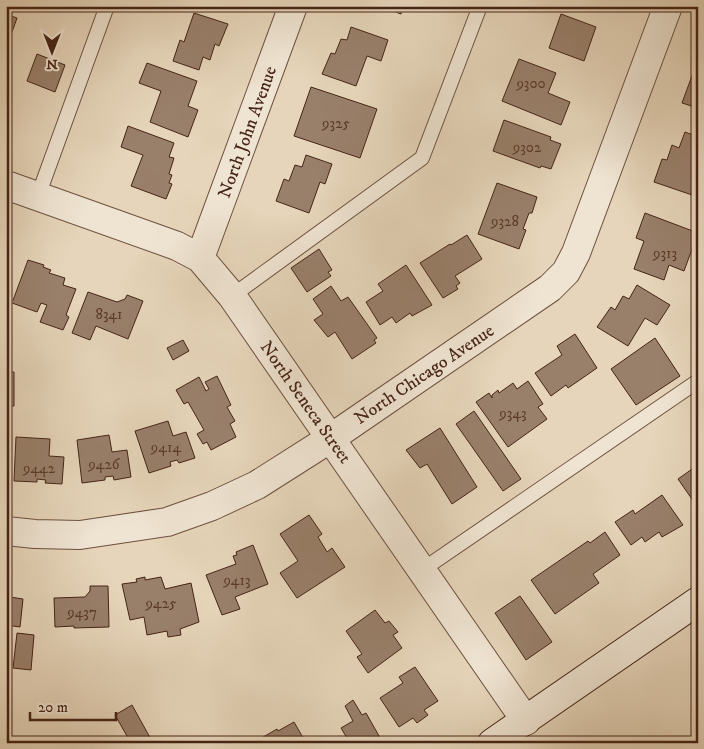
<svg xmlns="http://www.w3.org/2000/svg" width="704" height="749" viewBox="0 0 704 749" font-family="'IM FELL DW Pica',serif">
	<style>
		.building { fill: #99806b; stroke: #462416 }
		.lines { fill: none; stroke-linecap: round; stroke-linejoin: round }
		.lane-casing { stroke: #6e503f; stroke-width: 16 }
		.street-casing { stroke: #6e503f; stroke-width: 30 }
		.secondary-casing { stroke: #462416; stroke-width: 30 }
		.lane { stroke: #efe4d2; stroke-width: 14 }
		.street { stroke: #efe4d2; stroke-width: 28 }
		.secondary { stroke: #efe4d2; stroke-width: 28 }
		.labels { text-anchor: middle; stroke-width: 4; stroke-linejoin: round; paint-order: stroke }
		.number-label { font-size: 15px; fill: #5b3b2b }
		.street-label { font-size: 18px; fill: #462416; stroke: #efe4d2 }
	</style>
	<rect width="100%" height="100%" fill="#e6d5ba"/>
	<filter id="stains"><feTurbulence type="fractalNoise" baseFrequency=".004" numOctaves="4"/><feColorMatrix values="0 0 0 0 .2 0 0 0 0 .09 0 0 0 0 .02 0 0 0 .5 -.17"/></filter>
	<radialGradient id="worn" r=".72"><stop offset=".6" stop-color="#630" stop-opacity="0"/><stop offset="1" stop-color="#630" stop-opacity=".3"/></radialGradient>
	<g class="building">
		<path d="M 380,6 L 404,6 L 401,14 Z"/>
		<path d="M 194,13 L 228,24 L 219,46 L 215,44 L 210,60 L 203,57 L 199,70 L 173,61 L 180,40 L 184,42 Z"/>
		<path d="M 6,14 L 17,18 L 6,49 Z"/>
		<path d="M 561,14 L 596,27 L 584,61 L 549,48 Z"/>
		<path d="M 351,27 L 388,40 L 381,61 L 367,56 L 356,86 L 322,74 L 331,53 L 335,54 L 341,39 L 347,40 Z"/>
		<path d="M 37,54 L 65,65 L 55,92 L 27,81 Z"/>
		<path d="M 519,59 L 556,73 L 548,93 L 570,102 L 561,125 L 502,101 Z"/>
		<path d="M 697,62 L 698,62 L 698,108 L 682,103 Z"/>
		<path d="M 147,63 L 197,81 L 188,106 L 198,110 L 188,137 L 150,122 L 161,91 L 139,83 Z"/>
		<path d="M 311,87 L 377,109 L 360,158 L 294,136 Z"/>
		<path d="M 504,120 L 551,137 L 550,140 L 561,144 L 551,169 L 541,166 L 540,168 L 493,151 Z"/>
		<path d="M 128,126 L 174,143 L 169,157 L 174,158 L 169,174 L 172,175 L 169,183 L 172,184 L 166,199 L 131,186 L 143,155 L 121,147 Z"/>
		<path d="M 685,132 L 698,137 L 698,197 L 654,182 L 662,159 L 667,160 L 672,145 L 679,148 Z"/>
		<path d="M 306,155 L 332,164 L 325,184 L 320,182 L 309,213 L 276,201 L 284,179 L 289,181 L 295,165 L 302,167 Z"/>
		<path d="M 497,183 L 537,197 L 532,213 L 529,213 L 523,229 L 526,230 L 519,249 L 478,234 Z"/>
		<path d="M 645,213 L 698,233 L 684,271 L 669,265 L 664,280 L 634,269 L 644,241 L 636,238 Z"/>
		<path d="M 467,235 L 482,259 L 455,276 L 460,283 L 456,286 L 458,289 L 443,298 L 420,263 L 450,244 L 451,245 Z"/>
		<path d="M 319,249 L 332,270 L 328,272 L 331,276 L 307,292 L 291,268 Z"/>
		<path d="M 28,260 L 44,265 L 43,267 L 51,270 L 49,273 L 65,278 L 63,285 L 76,289 L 66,315 L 69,317 L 63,330 L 40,322 L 47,305 L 41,303 L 37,312 L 12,303 Z"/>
		<path d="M 406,265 L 432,305 L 412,316 L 410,313 L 396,323 L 392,317 L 380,325 L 366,302 L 383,291 L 378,284 Z"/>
		<path d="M 637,285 L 670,305 L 657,325 L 645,318 L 628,346 L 597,327 L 611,307 L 615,310 L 623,296 L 629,299 Z"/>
		<path d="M 331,286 L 341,301 L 348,297 L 377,338 L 374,340 L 376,343 L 352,359 L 335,332 L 328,337 L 314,320 L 323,314 L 313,299 Z"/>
		<path d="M 88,292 L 117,302 L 125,299 L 127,295 L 143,301 L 128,339 L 96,326 L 90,340 L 72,333 Z"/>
		<path d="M 575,334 L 597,368 L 568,388 L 566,385 L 551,396 L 535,373 L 562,355 L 557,346 Z"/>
		<path d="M 655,338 L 680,376 L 636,405 L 611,369 Z"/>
		<path d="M 183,340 L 189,351 L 173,360 L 167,348 Z"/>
		<path d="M 6,372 L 14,372 L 14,406 L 6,407 Z"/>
		<path d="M 217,376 L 231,405 L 227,407 L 235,421 L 230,424 L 236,437 L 211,450 L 207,442 L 203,444 L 197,434 L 204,430 L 188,402 L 184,404 L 176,390 L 199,377 L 206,391 L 209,389 L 205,382 Z"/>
		<path d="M 528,381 L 543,404 L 538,407 L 547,419 L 508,447 L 476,402 L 489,393 L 492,398 L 492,395 L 498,390 L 499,393 L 513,383 L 517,389 Z"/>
		<path d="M 474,411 L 521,479 L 503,491 L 456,424 Z"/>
		<path d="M 168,421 L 173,436 L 186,432 L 195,458 L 179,463 L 177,460 L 170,462 L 171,466 L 149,473 L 135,431 Z"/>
		<path d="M 440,428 L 477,487 L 452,504 L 427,464 L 420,468 L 406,450 Z"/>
		<path d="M 109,435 L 112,452 L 127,450 L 131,477 L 114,480 L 113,476 L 105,477 L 105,480 L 82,483 L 77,440 Z"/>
		<path d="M 16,437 L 50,439 L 49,456 L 64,457 L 62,484 L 45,483 L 46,480 L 37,479 L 37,482 L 14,481 Z"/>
		<path d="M 695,467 L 698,469 L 698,499 L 694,502 L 678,479 Z"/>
		<path d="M 662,495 L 683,525 L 662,537 L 659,532 L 645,542 L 642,537 L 631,545 L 615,522 L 633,510 L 635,514 Z"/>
		<path d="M 309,515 L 322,534 L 318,537 L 327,552 L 332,548 L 345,567 L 297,598 L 280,573 L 298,561 L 280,534 Z"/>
		<path d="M 605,532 L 620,555 L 593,574 L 599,583 L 555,614 L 531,580 L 588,541 L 590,543 Z"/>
		<path d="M 253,545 L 268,584 L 235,597 L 240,609 L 222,615 L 206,575 L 236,564 L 233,556 L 237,555 L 236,552 Z"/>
		<path d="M 145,577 L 145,580 L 161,577 L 165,589 L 191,583 L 199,622 L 180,629 L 181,635 L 168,637 L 167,631 L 147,635 L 144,617 L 130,620 L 122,584 L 137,582 L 136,579 Z"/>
		<path d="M 90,586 L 108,586 L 109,627 L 74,628 L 74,626 L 55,627 L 54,598 L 85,597 L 90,591 Z"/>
		<path d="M 6,590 L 11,591 L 10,597 L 23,599 L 20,627 L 6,625 Z"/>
		<path d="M 520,596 L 552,642 L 526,660 L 495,613 Z"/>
		<path d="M 375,610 L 385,623 L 389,621 L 398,632 L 393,635 L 402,648 L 368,673 L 357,657 L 362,654 L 346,631 Z"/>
		<path d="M 17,633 L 34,635 L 31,670 L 13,668 Z"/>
		<path d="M 415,667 L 438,701 L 424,710 L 428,715 L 417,723 L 413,718 L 399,727 L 380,698 L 403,683 L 399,677 Z"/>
		<path d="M 353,700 L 362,715 L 366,713 L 383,743 L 350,743 L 341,728 L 353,721 L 345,706 Z"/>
		<path d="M 132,705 L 153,743 L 131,743 L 115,715 Z"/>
		<path d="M 294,722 L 306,743 L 253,743 L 277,729 L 278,731 Z"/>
	</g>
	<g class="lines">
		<defs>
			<g id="lane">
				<path d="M 38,196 L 107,6"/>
				<path d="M 232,296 L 422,158 L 480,6"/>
				<path d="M 422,570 L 698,381"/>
			</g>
			<g id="street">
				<path d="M 6,185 L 177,246 L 200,258 L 232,296 L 526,721"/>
				<path d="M 200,258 L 293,6"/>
				<path d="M 6,531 L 35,534 L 80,535 L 167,522 L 212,506 L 257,485 L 331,438 L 550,288 L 566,272 L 576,253 L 668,6"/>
			</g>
			<path id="secondary" d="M 492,743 L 698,601"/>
		</defs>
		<use href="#lane" class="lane-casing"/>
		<use href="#street" class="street-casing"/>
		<use href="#secondary" class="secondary-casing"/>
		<use href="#lane" class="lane"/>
		<use href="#street" class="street"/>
		<use href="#secondary" class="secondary"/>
	</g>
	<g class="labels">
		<g class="number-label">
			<text x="531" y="88">9300</text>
			<text x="336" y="128">9325</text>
			<text x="527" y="152">9302</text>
			<text x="505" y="226">9328</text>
			<text x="665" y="258">9313</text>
			<text x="109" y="319">8341</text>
			<text x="513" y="418">9343</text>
			<text x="166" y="452">9414</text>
			<text x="104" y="469">9426</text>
			<text x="39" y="473">9442</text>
			<text x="237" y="585">9413</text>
			<text x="161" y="608">9425</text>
			<text x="82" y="617">9437</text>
		</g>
		<g class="street-label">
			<text transform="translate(247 132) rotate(-70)" y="6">North John Avenue</text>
			<text transform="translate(424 374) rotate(-34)" y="6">North Chicago Avenue</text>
			<text transform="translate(306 402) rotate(55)" y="6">North Seneca Street</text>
		</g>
	</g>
	<rect width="704" height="749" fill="none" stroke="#e6d5ba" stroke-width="25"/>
	<rect x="8" y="8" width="689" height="734" fill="none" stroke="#462416" stroke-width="2.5"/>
	<rect x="12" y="12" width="679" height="724" fill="none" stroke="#462416"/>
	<g transform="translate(52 52) rotate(180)" stroke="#efe4d2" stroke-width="4" paint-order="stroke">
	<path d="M0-4L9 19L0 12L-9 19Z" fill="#462416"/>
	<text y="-8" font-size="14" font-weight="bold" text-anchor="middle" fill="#462416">N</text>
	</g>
	<path d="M30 712v8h86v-8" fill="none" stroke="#462416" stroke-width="2.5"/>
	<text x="38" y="712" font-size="15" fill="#462416" stroke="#efe4d2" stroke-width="4" paint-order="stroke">20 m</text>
	<rect width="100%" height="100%" filter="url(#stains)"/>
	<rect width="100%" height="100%" fill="url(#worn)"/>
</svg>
